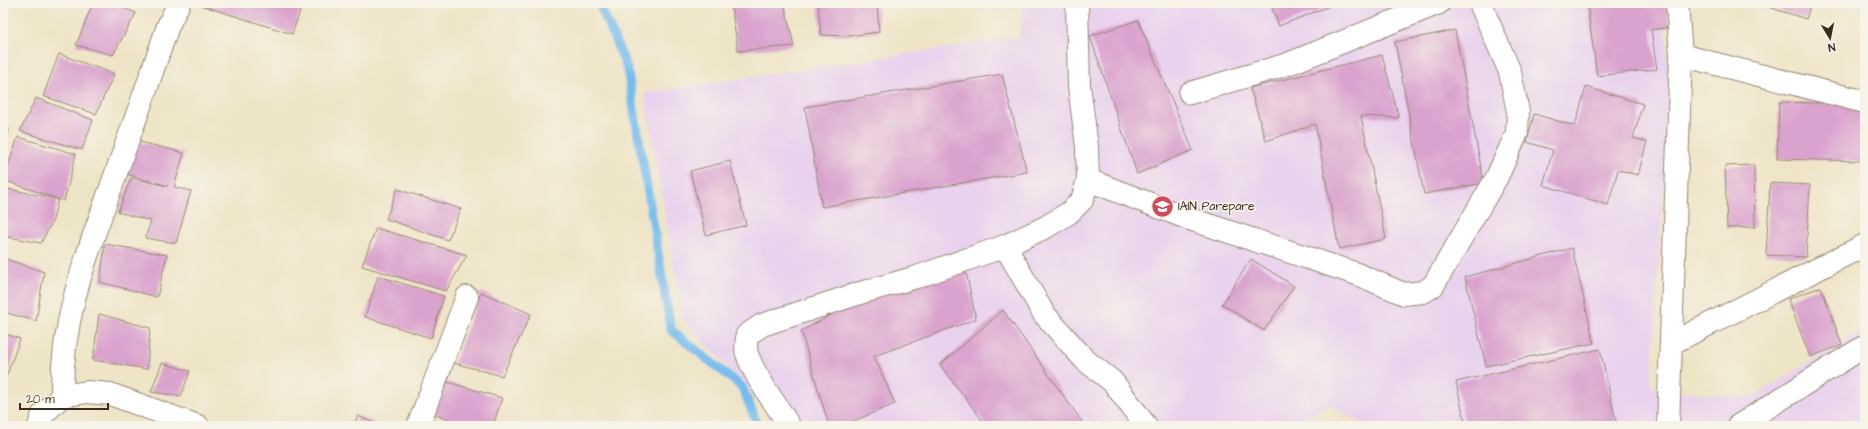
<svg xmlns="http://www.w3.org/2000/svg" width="1868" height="429" viewBox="0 0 1868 429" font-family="'Architects Daughter',sans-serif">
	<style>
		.built { fill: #e9d2ed }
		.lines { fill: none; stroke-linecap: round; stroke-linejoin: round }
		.stream { stroke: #76bdee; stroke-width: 9 }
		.building { fill: #daa3ce }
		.minor-casing { stroke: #948772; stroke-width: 24 }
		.minor { stroke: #fff; stroke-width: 22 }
		.labels { text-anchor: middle; stroke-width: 3.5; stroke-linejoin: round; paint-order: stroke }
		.poi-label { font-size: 12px; fill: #3b2a1e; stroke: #f7f3e8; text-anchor: start }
	</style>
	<rect width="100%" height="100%" fill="#f7f3e8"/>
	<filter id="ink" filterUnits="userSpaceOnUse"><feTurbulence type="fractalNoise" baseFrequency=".025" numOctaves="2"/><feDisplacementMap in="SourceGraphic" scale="8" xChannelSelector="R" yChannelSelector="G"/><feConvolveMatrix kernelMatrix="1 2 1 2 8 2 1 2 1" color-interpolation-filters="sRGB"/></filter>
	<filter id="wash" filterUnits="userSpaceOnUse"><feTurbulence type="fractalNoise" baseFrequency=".012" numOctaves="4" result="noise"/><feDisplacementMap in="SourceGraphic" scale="16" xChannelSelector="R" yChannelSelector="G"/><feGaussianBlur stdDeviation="0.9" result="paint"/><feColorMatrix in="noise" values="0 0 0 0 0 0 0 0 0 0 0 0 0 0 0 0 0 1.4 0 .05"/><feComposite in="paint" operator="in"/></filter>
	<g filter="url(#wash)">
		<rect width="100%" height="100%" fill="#eee4c6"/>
		<path class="built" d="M 1023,3 L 1663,3 L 1670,86 L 1651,387 L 1694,393 L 1751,398 L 1865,328 L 1865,426 L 1368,426 L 1330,405 L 1290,426 L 770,426 L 764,407 L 683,319 L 644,93 L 1020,37 Z"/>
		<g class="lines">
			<path class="stream" d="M 599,3 L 627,68 L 671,330 L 742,387 L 758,426"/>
		</g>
		<g id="blocks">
			<g class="building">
				<path d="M 93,3 L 111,3 L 136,13 L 113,55 L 76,45 Z"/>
				<path d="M 194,3 L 303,3 L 292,34 Z"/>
				<path d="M 739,3 L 784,3 L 794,46 L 738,51 L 731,4 Z"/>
				<path d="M 818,3 L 877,3 L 879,32 L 849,36 L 821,35 Z"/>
				<path d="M 1270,3 L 1337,3 L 1279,26 Z"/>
				<path d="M 1587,3 L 1667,3 L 1670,27 L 1651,30 L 1657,69 L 1597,76 Z"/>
				<path d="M 1756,3 L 1811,3 L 1806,19 Z"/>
				<path d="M 1138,20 L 1193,150 L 1137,174 L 1090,36 Z"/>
				<path d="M 1455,30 L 1484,183 L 1424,194 L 1395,42 Z"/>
				<path d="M 59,54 L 114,74 L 96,114 L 43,96 Z"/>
				<path d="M 1382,55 L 1399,118 L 1361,116 L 1386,239 L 1339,249 L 1315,124 L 1266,141 L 1250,88 Z"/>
				<path d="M 1002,74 L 1027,172 L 822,207 L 805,107 Z"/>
				<path d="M 1586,87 L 1643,104 L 1633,138 L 1647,142 L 1638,175 L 1618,170 L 1608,205 L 1543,185 L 1553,150 L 1527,142 L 1534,114 L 1575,126 Z"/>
				<path d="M 36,98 L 93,120 L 82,150 L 20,131 Z"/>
				<path d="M 1779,102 L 1864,104 L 1862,161 L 1777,159 Z"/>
				<path d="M 3,128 L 9,129 L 4,153 L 3,153 Z"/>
				<path d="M 18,137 L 76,154 L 64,201 L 3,180 Z"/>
				<path d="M 140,142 L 184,153 L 174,187 L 191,191 L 176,243 L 145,238 L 151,221 L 118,212 L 131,178 L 168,186 L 122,173 Z"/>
				<path d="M 730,161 L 746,225 L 706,235 L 690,171 Z"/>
				<path d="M 1754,165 L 1755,227 L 1727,228 L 1725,166 Z"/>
				<path d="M 1770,183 L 1810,185 L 1806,257 L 1766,255 Z"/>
				<path d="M 3,188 L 58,199 L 53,220 L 41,243 L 3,236 Z"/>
				<path d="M 397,189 L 461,209 L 448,240 L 386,219 Z"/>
				<path d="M 376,228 L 467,255 L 446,291 L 362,266 Z"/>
				<path d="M 105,244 L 167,255 L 157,297 L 100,282 Z"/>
				<path d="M 1572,248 L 1594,343 L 1486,366 L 1465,277 Z"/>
				<path d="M 3,258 L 44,272 L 36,321 L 3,312 Z"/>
				<path d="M 1251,259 L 1294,286 L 1264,331 L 1222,304 Z"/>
				<path d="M 965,268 L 976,319 L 874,356 L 895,404 L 841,426 L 829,426 L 801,331 L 852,304 Z"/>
				<path d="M 378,276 L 444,296 L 431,338 L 365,317 Z"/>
				<path d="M 1821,287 L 1842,345 L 1810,357 L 1788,299 Z"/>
				<path d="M 481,292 L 531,314 L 502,376 L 454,363 Z"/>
				<path d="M 1003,310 L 1085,426 L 987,426 L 940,365 Z"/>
				<path d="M 99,314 L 150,328 L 147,369 L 93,360 Z"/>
				<path d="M 3,333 L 20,339 L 5,380 L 3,380 Z"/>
				<path d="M 1600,349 L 1617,426 L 1466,426 L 1456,382 Z"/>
				<path d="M 162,363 L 190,371 L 181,396 L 151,392 Z"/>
				<path d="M 441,380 L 502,398 L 493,426 L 466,426 L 430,413 Z"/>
				<path d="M 358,416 L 382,426 L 353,426 Z"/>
			</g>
		</g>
	</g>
	<g filter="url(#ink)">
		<use href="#blocks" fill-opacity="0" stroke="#948772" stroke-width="1"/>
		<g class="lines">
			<defs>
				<g id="minor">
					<path d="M 1681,55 L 1865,102"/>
					<path d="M 1190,93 L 1288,64 L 1439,3"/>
					<path d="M 1088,180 L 1187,218 L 1357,274 L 1404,294 L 1423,292 L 1433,286 L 1497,177 L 1517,133 L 1518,112 L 1510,72 L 1480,3"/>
					<path d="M 1005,246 L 1044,314 L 1085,360 L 1113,382 L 1146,426"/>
					<path d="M 1672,343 L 1865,245"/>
					<path d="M 62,396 C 61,321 85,259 110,190 C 130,135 149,81 168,26 L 179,3"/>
					<path d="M 39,426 L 43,414 L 62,396 L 87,392 L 110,394 L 198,426"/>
					<path d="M 418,426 L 467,297"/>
					<path d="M 789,426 C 776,403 755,378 747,354 C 745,348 747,341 747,335 L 762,325 L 860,293 L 917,277 L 1005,246 L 1046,227 L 1069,213 L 1082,200 L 1088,180 L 1087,147 L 1079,86 L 1077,3"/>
					<path d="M 1668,426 L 1681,55 L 1677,3"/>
					<path d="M 1738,426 L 1865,346"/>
				</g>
			</defs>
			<use href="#minor" class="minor-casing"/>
			<use href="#minor" class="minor"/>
		</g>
	</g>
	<defs>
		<symbol id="university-disc" viewBox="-11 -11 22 22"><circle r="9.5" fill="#d1495b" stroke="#f7f3e8"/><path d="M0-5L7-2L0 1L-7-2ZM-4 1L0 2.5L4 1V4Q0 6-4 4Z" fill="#fff"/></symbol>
	</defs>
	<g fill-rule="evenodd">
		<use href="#university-disc" x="1150" y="194" width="25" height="25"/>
	</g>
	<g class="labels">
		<g class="poi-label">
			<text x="1178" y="210">IAIN Parepare</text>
		</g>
	</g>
	<rect width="1868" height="429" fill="none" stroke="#f7f3e8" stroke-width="16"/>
	<g transform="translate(1830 38) rotate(170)" stroke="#f7f3e8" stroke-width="3" paint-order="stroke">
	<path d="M0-3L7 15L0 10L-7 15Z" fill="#3b2a1e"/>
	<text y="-6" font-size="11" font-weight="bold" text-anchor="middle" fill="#3b2a1e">N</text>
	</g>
	<path d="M20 403v6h88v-6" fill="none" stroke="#3b2a1e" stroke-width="2"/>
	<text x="26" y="403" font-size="12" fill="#3b2a1e" stroke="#f7f3e8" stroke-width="3" paint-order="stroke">20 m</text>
</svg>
